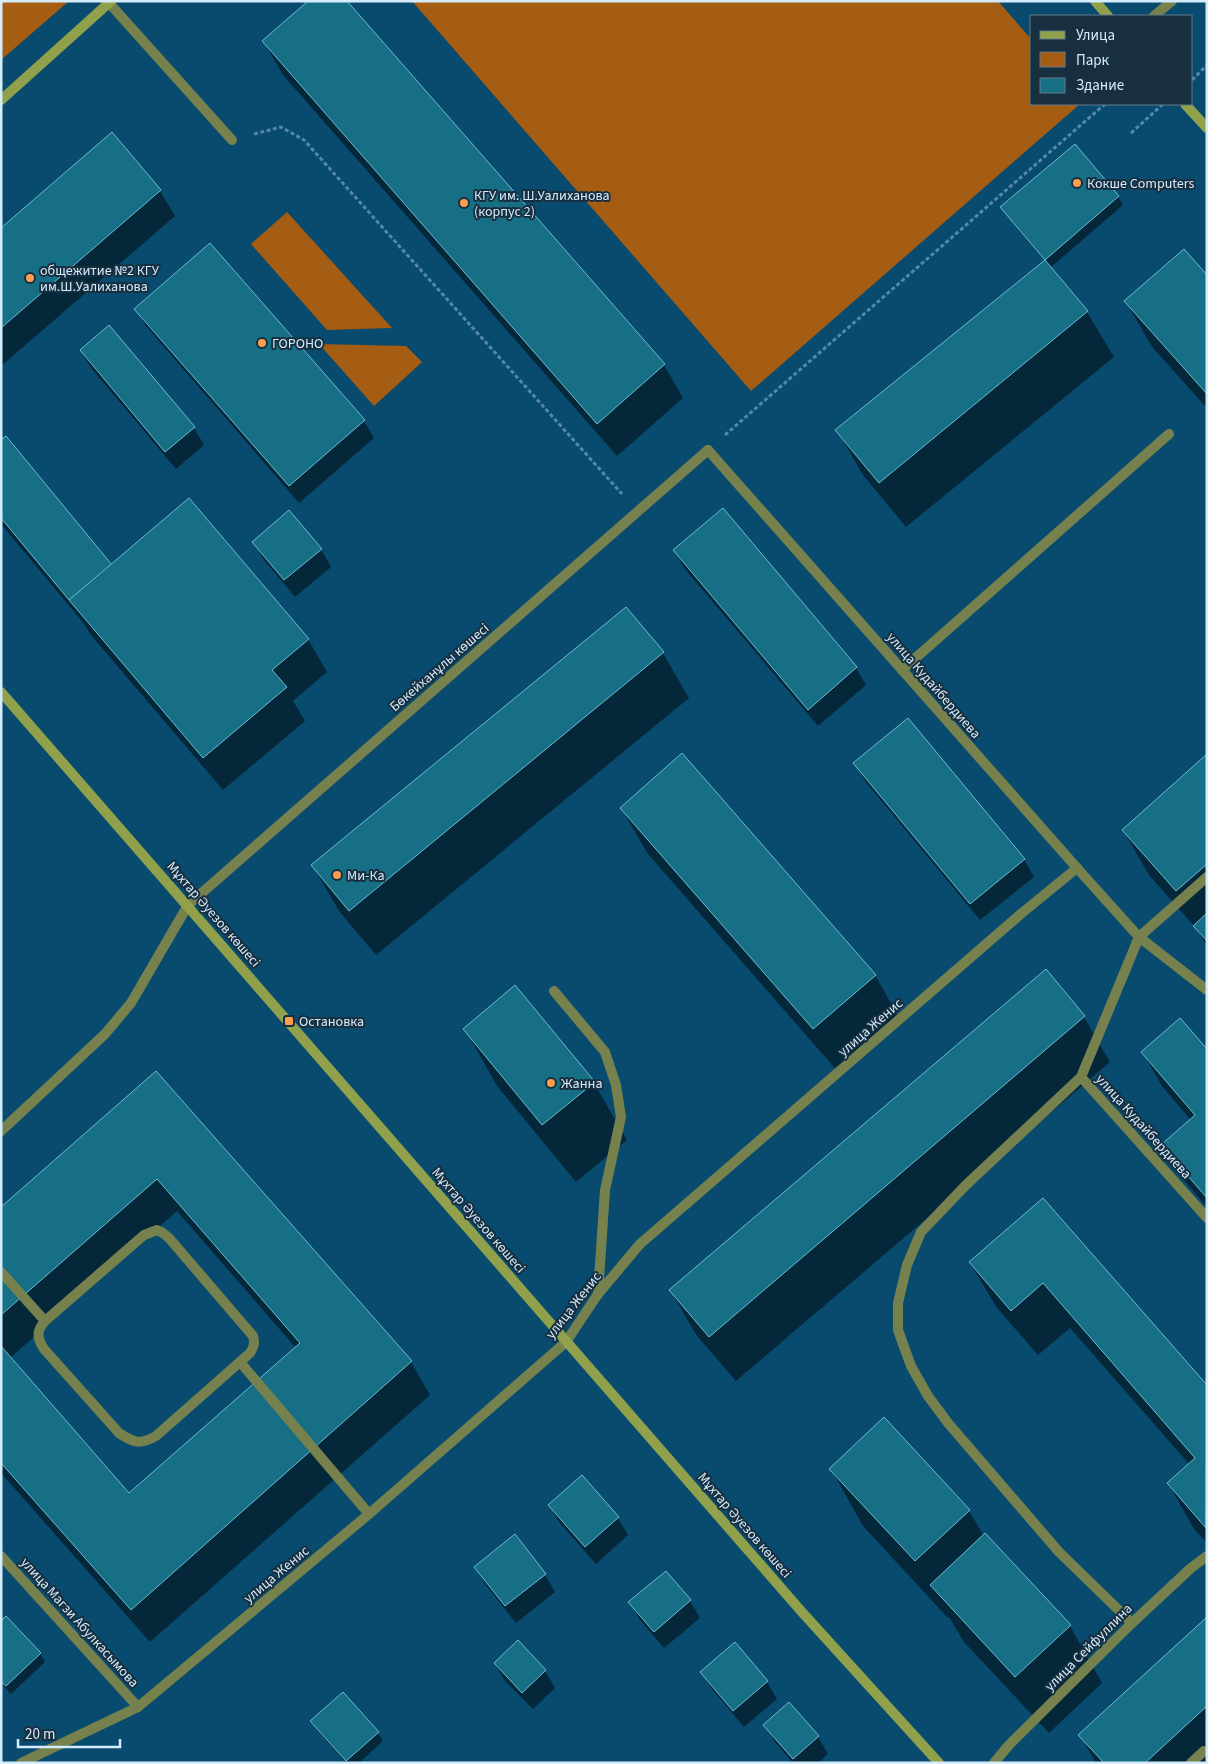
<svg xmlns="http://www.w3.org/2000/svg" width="1208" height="1764" viewBox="0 0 1208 1764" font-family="'Source Sans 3',sans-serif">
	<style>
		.green { fill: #a55c13 }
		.shadow { fill: #0007; fill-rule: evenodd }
		.building { fill: #176f85; stroke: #6cbbd2 }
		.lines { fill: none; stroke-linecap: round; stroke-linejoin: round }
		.path { stroke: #5688a4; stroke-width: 3; stroke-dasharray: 4 2.5; stroke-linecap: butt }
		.lane { stroke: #76814d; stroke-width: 10 }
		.street { stroke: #76814d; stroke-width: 10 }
		.secondary { stroke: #91a14b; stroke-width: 10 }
		.poi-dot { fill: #fb9e50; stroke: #172f3f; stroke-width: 2 }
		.labels { text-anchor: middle; stroke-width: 4; stroke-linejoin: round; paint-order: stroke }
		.poi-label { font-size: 14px; fill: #d5ecfd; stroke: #172f3f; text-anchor: start }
		.street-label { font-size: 14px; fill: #d5ecfd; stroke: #172f3f }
	</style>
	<rect width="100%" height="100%" fill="#084b6e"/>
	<g class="green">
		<path d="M 1,1 L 69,1 L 1,60 Z"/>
		<path d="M 412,1 L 998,1 L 1032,40 L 1032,104 L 1080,104 L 751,391 Z"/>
		<path d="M 287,212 L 392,328 L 327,330 L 251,244 Z"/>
		<path d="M 319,344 L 406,346 L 422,362 L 374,406 Z"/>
	</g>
	<g class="shadow">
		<path d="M 346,1 L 664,365 L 683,398 L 617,456 L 283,75 L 264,42 Z"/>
		<path d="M 1075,145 L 1118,197 L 1123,205 L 1050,268 L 1087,312 L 1114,357 L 906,527 L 863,475 L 837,430 L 1045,261 L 1007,215 L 1002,207 Z"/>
		<path d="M 160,191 L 175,216 L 1,366 L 1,229 Z"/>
		<path d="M 1207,276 L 1207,408 L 1152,347 L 1126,302 Z"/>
		<path d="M 136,309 L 364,421 L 374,438 L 299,503 L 146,326 Z"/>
		<path d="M 109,327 L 194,428 L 204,445 L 176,469 L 91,368 L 81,351 Z"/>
		<path d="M 1,441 L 111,566 L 308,639 L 327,672 L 293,701 L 305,721 L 223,790 L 90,634 L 85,625 L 1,524 Z"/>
		<path d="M 722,509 L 856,668 L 866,685 L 818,726 L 684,568 L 674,550 Z"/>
		<path d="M 254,543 L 321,549 L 331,567 L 295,597 L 264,560 Z"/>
		<path d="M 663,653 L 689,698 L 376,955 L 339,911 L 313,866 Z"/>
		<path d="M 1207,755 L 1207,946 L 1194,926 L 1149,875 L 1123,830 Z"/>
		<path d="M 855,763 L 1024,859 L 1034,877 L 980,920 L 865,781 Z"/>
		<path d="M 621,808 L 875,975 L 901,1021 L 840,1074 L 648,854 Z"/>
		<path d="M 515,987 L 594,1083 L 627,1140 L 576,1182 L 497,1086 L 465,1029 Z"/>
		<path d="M 1084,1017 L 1110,1062 L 736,1381 L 697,1336 L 670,1290 Z"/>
		<path d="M 1207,1051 L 1207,1207 L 1182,1178 L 1163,1145 L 1191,1120 L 1162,1086 L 1143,1053 Z"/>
		<path d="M 156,1072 L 411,1362 L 430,1395 L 150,1642 L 1,1473 L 1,1209 ZM 177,1211 L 296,1348 L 129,1495 L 10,1358 Z"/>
		<path d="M 1043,1199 L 1207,1387 L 1207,1543 L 1194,1529 L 1168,1483 L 1190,1465 L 1070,1328 L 1038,1355 L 997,1308 L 970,1263 Z"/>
		<path d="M 831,1469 L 969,1511 L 984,1536 L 1070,1626 L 1102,1683 L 1049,1733 L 964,1642 L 949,1617 L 948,1618 L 863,1526 Z"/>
		<path d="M 582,1476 L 618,1518 L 628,1535 L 596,1564 L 559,1522 L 549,1505 Z"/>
		<path d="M 515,1536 L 545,1575 L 555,1592 L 516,1623 L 485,1584 L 475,1567 Z"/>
		<path d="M 666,1572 L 690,1601 L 700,1618 L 664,1648 L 640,1620 L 630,1602 Z"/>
		<path d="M 1207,1619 L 1207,1763 L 1096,1763 L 1080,1735 Z"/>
		<path d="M 1,1623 L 40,1653 L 45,1662 L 11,1694 L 1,1683 Z"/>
		<path d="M 495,1664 L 545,1671 L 555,1688 L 533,1709 L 505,1681 Z"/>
		<path d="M 702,1672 L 767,1682 L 777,1699 L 744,1727 L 712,1689 Z"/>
		<path d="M 343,1693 L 378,1733 L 383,1741 L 359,1763 L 346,1763 L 317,1730 L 312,1721 Z"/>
		<path d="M 765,1725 L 818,1737 L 828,1754 L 818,1763 L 793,1763 L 775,1742 Z"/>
	</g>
	<g class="building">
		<path d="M 308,1 L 347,1 L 665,364 L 597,424 L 262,41 Z"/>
		<path d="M 112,132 L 161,190 L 1,328 L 1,228 Z"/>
		<path d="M 1075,144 L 1119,196 L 1045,260 L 1000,207 Z"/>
		<path d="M 210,243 L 365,420 L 289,486 L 134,309 Z"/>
		<path d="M 1184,249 L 1207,275 L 1207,394 L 1124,301 Z"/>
		<path d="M 1045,260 L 1088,311 L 879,483 L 835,430 Z"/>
		<path d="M 109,325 L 195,427 L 165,452 L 80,350 Z"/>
		<path d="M 6,436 L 112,565 L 69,600 L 1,518 L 1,440 Z"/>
		<path d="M 189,498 L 309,639 L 272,670 L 287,687 L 203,758 L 69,600 Z"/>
		<path d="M 723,508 L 857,667 L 808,710 L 673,550 Z"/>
		<path d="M 289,510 L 322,549 L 284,580 L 252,542 Z"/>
		<path d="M 626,607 L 664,652 L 349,911 L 311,865 Z"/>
		<path d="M 908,718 L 1025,859 L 970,904 L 853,763 Z"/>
		<path d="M 682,753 L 876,975 L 813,1029 L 620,808 Z"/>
		<path d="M 1207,754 L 1207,864 L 1176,891 L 1122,830 Z"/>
		<path d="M 1207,913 L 1207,941 L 1193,926 Z"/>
		<path d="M 1046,969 L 1085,1016 L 709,1337 L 669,1290 Z"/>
		<path d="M 515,985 L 595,1082 L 542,1125 L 463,1029 Z"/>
		<path d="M 1180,1018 L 1207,1049 L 1207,1198 L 1161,1145 L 1195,1115 L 1141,1052 Z"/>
		<path d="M 156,1071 L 412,1361 L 131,1610 L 1,1463 L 1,1346 L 129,1493 L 300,1343 L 157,1179 L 1,1315 L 1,1207 Z"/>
		<path d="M 1043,1198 L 1207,1385 L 1206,1528 L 1167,1483 L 1195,1458 L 1043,1283 L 1011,1311 L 969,1262 Z"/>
		<path d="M 884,1417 L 970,1510 L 915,1561 L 829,1469 Z"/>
		<path d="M 582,1475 L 619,1517 L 585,1547 L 548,1505 Z"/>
		<path d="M 985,1533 L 1071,1625 L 1015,1677 L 930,1585 Z"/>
		<path d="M 515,1534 L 546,1574 L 505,1606 L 474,1567 Z"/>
		<path d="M 666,1571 L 691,1600 L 654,1632 L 628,1602 Z"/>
		<path d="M 6,1616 L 41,1653 L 6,1686 L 1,1682 L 1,1621 Z"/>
		<path d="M 1207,1617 L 1207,1706 L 1145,1763 L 1104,1763 L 1078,1735 Z"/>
		<path d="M 518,1640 L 546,1670 L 522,1693 L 494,1663 Z"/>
		<path d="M 735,1642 L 768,1681 L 733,1711 L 700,1672 Z"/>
		<path d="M 343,1692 L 379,1732 L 346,1761 L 310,1721 Z"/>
		<path d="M 789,1702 L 819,1736 L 793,1759 L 763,1725 Z"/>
	</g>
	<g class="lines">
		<g class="path">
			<path d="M 1192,80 L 1207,65"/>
			<path d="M 1131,133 L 1162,105"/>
			<path d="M 254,134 L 281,127 L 304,140 L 622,494"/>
			<path d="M 725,435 L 1105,104"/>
		</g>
		<g class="lane">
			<path d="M 109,3 L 232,140"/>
			<path d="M 902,670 L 1169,434"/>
			<path d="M 1077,868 L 1139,937 L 1081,1077 L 1207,1218"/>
			<path d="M 554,991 L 605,1052 L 616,1085 L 621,1117 L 605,1190 L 598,1294"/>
			<path d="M 1081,1077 L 966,1185 L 921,1232 L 907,1265 L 898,1303 L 898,1330 L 911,1366 L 928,1396 L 948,1423 L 1059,1552 L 1132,1623"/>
			<path d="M 1,1131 L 105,1034 L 131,1003 L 188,905 L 708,450"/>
			<path d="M 1,1272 L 45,1321 L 144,1235 L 157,1230 L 163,1233 L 169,1238 L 253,1336 C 255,1343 254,1347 250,1353 L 156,1436 C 140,1445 134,1443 119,1433 L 44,1349 C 37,1338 36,1331 45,1321"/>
			<path d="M 240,1362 L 369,1514"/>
			<path d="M 994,1763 L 1009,1745 L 1132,1623 L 1191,1568 L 1207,1556"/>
			<path d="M 1191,1763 L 1204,1751"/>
		</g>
		<g class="street">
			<path d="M 1154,16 L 1172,1"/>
			<path d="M 1207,877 L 1139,937 L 1207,990"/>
			<path d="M 1,1556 L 138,1707"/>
			<path d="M 21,1763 L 138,1707 L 369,1514 L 566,1342 L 598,1294 L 640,1244 L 1022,913 L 1077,868 L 708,450"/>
		</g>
		<g class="secondary">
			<path d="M 1095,1 L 1108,16"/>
			<path d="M 1,100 L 111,1"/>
			<path d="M 1185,104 L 1207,128"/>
			<path d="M 1,692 L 801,1611 L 939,1763"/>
		</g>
	</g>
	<g class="poi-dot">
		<circle cx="1077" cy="183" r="5"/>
		<circle cx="464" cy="203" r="5"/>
		<circle cx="30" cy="278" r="5"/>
		<circle cx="262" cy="343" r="5"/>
		<circle cx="337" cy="875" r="5"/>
		<rect x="284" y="1016" width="10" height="10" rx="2.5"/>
		<circle cx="551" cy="1083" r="5"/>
	</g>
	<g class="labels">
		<g class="poi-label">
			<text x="1087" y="188">Кокше Computers</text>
			<text x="474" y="200">КГУ им. Ш.Уалиханова<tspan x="474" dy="16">(корпус 2)</tspan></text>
			<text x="40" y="275">общежитие №2 КГУ<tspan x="40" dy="16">им.Ш.Уалиханова</tspan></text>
			<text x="272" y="348">ГОРОНО</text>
			<text x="347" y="880">Ми-Ка</text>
			<text x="299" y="1026">Остановка</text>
			<text x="561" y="1088">Жанна</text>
		</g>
		<g class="street-label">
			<text transform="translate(439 667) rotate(-41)" y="5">Бөкейханұлы көшесі</text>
			<text transform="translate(934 685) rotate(49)" y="5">улица Кудайбердиева</text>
			<text transform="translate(214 914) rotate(49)" y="5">Мұхтар Әуезов көшесі</text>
			<text transform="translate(870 1027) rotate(-41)" y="5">улица Женис</text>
			<text transform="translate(1144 1126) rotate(48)" y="5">улица Кудайбердиева</text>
			<text transform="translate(479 1220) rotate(49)" y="5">Мұхтар Әуезов көшесі</text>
			<text transform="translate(573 1305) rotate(-52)" y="5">улица Женис</text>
			<text transform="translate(745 1525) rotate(49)" y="5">Мұхтар Әуезов көшесі</text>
			<text transform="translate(276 1574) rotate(-40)" y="5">улица Женис</text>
			<text transform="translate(80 1622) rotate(48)" y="5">улица Магзи Абулкасымова</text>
			<text transform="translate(1088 1647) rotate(-45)" y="5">улица Сейфуллина</text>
		</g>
	</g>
	<rect width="1208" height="1764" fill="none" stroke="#d5ecfd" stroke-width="5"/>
	<rect x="1030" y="15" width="162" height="90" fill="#172f3f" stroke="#637b8b"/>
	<rect x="1040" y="31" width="25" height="8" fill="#91a14b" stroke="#637b8b"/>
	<text x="1076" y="40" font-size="15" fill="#d5ecfd">Улица</text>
	<rect x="1040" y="52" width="25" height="15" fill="#a55c13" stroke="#637b8b"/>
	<text x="1076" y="65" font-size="15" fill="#d5ecfd">Парк</text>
	<rect x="1040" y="78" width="25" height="15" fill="#176f85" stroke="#637b8b"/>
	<text x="1076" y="90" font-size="15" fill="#d5ecfd">Здание</text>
	<path d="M18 1739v8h102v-8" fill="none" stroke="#d5ecfd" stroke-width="2.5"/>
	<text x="25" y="1739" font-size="15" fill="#d5ecfd" stroke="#172f3f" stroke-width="4" paint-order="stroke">20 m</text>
</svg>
